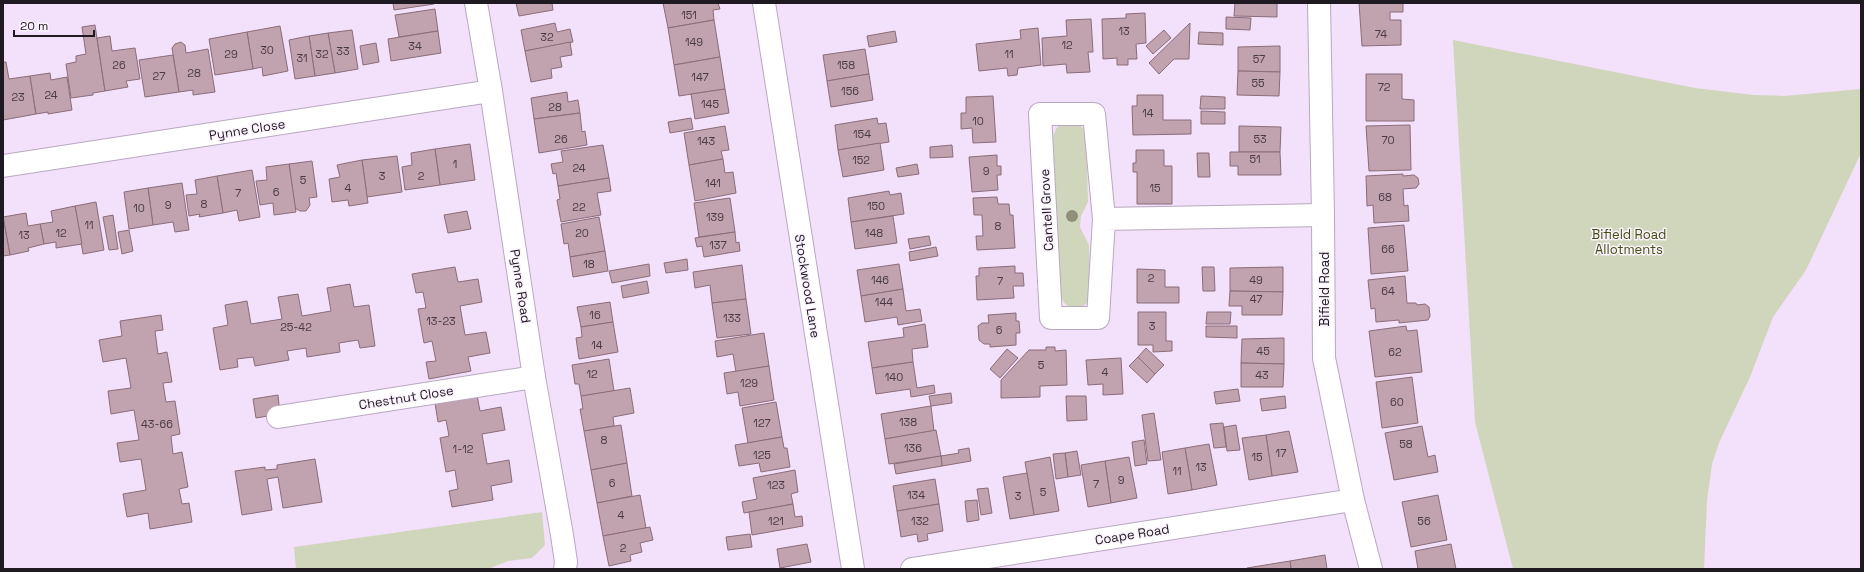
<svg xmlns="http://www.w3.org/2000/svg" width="1864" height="572" viewBox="0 0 1864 572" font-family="'Space Grotesk',sans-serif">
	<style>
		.green { fill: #d0d6bb }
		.building { fill: #c1a2af; stroke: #8a6d79 }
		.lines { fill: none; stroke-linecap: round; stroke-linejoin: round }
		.minor-casing { stroke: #b9a8c1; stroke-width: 24 }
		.minor { stroke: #fff; stroke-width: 22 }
		.tree { fill: #928f79 }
		.labels { text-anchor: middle; stroke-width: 3; stroke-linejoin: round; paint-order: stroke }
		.number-label { font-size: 11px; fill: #483b45 }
		.street-label { font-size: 13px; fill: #1f1922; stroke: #faf2fd }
		.park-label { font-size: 13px; fill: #434d0e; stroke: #faf2fd }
	</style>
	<rect width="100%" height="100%" fill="#f3e0fb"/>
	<g class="green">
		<path d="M 1453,40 L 1695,88 L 1754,95 L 1784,96 L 1861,89 L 1861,153 L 1806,270 L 1773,317 L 1750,377 L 1719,443 L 1712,464 L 1707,501 L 1704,569 L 1513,569 L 1475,422 Z"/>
		<path d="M 1061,123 L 1080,124 L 1086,134 L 1088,202 L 1081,216 L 1080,227 L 1089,245 L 1090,292 L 1087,303 L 1079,309 C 1068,308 1063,304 1060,293 L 1053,137 L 1056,129 Z"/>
		<path d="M 542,512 L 545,545 L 532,558 L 508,561 L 488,569 L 296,569 L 294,547 Z"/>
	</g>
	<g class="building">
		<path d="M 393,3 L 434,3 L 434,4 L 394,10 Z"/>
		<path d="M 516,3 L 552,3 L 553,10 L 519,16 Z"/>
		<path d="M 663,3 L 718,3 L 720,9 L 713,10 L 714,20 L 668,28 Z"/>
		<path d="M 1235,3 L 1277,3 L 1277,17 L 1234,16 Z"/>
		<path d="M 1359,3 L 1403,3 L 1403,12 L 1390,12 L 1390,20 L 1401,20 L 1401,45 L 1362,46 Z"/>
		<path d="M 435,9 L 438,31 L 399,37 L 395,15 Z"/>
		<path d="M 1145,13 L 1146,43 L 1136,44 L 1137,59 L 1128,59 L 1128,65 L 1117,65 L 1117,58 L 1103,59 L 1102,19 L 1126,18 L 1126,14 Z"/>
		<path d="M 1226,17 L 1251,18 L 1250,30 L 1226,29 Z"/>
		<path d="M 1091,19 L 1093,52 L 1088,52 L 1090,72 L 1067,73 L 1066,64 L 1043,66 L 1042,38 L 1067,36 L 1066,20 Z"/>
		<path d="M 714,20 L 720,57 L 674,65 L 668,28 Z"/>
		<path d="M 555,23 L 557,32 L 570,29 L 573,42 L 525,51 L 521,30 Z"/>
		<path d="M 1190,23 L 1189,59 L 1174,59 L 1159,74 L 1149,63 Z"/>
		<path d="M 95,25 L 105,91 L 93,93 L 93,95 L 71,98 L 66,64 L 76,62 L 76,56 L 86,54 L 82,27 Z"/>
		<path d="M 280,26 L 288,71 L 263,76 L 262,67 L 253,69 L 247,32 Z"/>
		<path d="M 1038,28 L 1041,65 L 1018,68 L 1017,75 L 1008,76 L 1007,68 L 979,71 L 976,44 L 1021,39 L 1020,30 Z"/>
		<path d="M 352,30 L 358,69 L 335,73 L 328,33 Z"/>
		<path d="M 1164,30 L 1171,38 L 1153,54 L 1146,46 Z"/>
		<path d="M 438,31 L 441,53 L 391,61 L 388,39 Z"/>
		<path d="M 895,31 L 897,42 L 869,47 L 867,36 Z"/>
		<path d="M 247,32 L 253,69 L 215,75 L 209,39 Z"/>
		<path d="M 1199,32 L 1223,33 L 1223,45 L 1198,44 Z"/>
		<path d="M 328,33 L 335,73 L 315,76 L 309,36 Z"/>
		<path d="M 110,36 L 112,51 L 135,48 L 140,79 L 126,81 L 128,87 L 105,91 L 97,38 Z"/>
		<path d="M 309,36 L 315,76 L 295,79 L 289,40 Z"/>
		<path d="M 181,42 L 185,45 L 186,53 L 208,49 L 215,92 L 193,95 L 193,90 L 179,92 L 172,48 L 175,44 Z"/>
		<path d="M 570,42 L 572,55 L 560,57 L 562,67 L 551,69 L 552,78 L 531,82 L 525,51 Z"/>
		<path d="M 376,43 L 379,62 L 363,65 L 360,46 Z"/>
		<path d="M 1280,46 L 1280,72 L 1238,71 L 1238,47 Z"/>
		<path d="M 865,49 L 869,74 L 827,81 L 823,55 Z"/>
		<path d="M 173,55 L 179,92 L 145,97 L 139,60 Z"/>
		<path d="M 720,57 L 725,89 L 679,96 L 674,65 Z"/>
		<path d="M 3,62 L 6,62 L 9,79 L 30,76 L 36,114 L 3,120 Z"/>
		<path d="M 1238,71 L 1280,72 L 1279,96 L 1237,95 Z"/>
		<path d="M 50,73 L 51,80 L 67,77 L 72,110 L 48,114 L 48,112 L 36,114 L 30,76 Z"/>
		<path d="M 869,74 L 873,100 L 831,107 L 827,81 Z"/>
		<path d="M 1366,74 L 1402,74 L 1402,99 L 1414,100 L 1414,121 L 1366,121 Z"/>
		<path d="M 725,89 L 729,113 L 695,119 L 691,94 Z"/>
		<path d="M 567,92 L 568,102 L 578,100 L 580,113 L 534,119 L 531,98 Z"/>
		<path d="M 1137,95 L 1163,95 L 1163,120 L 1191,120 L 1191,134 L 1133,135 L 1132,106 L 1137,106 Z"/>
		<path d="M 993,96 L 996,142 L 973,143 L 972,128 L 961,129 L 961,113 L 966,113 L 966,97 Z"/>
		<path d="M 1201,96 L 1225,97 L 1225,109 L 1200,109 Z"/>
		<path d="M 1201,111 L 1225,112 L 1225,124 L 1201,124 Z"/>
		<path d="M 580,113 L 582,132 L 585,131 L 587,145 L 539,153 L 534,119 Z"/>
		<path d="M 691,118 L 693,129 L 670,133 L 668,122 Z"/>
		<path d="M 877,118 L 878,124 L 886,123 L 889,142 L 838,150 L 835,125 Z"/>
		<path d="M 1410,125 L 1411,170 L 1369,171 L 1366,126 Z"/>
		<path d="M 725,126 L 729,150 L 721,151 L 723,159 L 689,165 L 684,133 Z"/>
		<path d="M 1239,126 L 1281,127 L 1280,152 L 1239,152 Z"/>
		<path d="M 880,143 L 884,170 L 843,177 L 838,150 Z"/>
		<path d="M 470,144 L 475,180 L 440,185 L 435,149 Z"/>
		<path d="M 603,145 L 609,178 L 558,186 L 556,173 L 553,174 L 551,164 L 563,162 L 561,151 Z"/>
		<path d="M 952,145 L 953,157 L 930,158 L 930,147 Z"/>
		<path d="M 435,149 L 440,185 L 405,190 L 402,167 L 412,165 L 411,153 Z"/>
		<path d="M 1136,150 L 1164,150 L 1164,166 L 1172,166 L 1172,204 L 1137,204 L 1137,172 L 1133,172 L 1133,163 L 1136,163 Z"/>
		<path d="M 1230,152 L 1280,152 L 1281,175 L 1238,175 L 1238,166 L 1230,166 Z"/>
		<path d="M 1197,153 L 1209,153 L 1210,177 L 1198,177 Z"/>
		<path d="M 997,155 L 997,166 L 1001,166 L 1001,175 L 997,175 L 998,190 L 972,192 L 969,157 Z"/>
		<path d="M 397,156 L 402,192 L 367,197 L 362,160 Z"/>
		<path d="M 723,159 L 725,173 L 733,172 L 736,193 L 695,201 L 689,165 Z"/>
		<path d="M 362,160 L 368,203 L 349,206 L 348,200 L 332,202 L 329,179 L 340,177 L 337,165 Z"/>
		<path d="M 312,161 L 317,197 L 309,198 L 310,205 L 306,211 L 300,211 L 295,208 L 289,164 Z"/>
		<path d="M 289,164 L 296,212 L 274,215 L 273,203 L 260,205 L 256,181 L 267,180 L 266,167 Z"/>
		<path d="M 917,164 L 919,174 L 898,177 L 896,168 Z"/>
		<path d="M 252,170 L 260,217 L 239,221 L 237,210 L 223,213 L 217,176 Z"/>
		<path d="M 1403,174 L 1403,176 L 1414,175 L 1418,178 L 1419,184 L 1416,188 L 1403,189 L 1404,206 L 1408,205 L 1409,221 L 1374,223 L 1373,205 L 1367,206 L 1366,176 Z"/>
		<path d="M 217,176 L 223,213 L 199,217 L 200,214 L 189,216 L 186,195 L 197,194 L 195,180 Z"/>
		<path d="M 609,178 L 611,191 L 597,193 L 601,215 L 561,222 L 557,200 L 560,199 L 558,186 Z"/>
		<path d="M 182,183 L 189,230 L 175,232 L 173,222 L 153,225 L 148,188 Z"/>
		<path d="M 148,188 L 153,225 L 129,229 L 124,192 Z"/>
		<path d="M 889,191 L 890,195 L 901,193 L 904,214 L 851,222 L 848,198 Z"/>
		<path d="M 997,197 L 998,204 L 1009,204 L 1010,215 L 1013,215 L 1015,248 L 977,250 L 976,236 L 983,236 L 982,215 L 974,215 L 973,198 Z"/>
		<path d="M 730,198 L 735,232 L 699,237 L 694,203 Z"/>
		<path d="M 96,202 L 104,250 L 83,254 L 75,206 Z"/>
		<path d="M 75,206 L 82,244 L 56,248 L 56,242 L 44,244 L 40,224 L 53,222 L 51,211 Z"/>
		<path d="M 467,211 L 471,229 L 448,233 L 444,215 Z"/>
		<path d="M 26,213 L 28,226 L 40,224 L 44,244 L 28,248 L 29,251 L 10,255 L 3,217 Z"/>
		<path d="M 113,215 L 118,249 L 109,250 L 103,217 Z"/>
		<path d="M 893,216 L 897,243 L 855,249 L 851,222 Z"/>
		<path d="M 3,217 L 10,255 L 3,256 Z"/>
		<path d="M 599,217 L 605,251 L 570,257 L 568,243 L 564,244 L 561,224 Z"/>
		<path d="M 1404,225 L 1408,271 L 1371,274 L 1368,228 Z"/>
		<path d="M 129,230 L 133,251 L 122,254 L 118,232 Z"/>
		<path d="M 735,232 L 736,243 L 739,242 L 740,251 L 704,257 L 702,246 L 697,247 L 695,238 Z"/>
		<path d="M 929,236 L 931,245 L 910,249 L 908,239 Z"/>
		<path d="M 936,247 L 938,256 L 910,261 L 909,252 Z"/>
		<path d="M 605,251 L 608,271 L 573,277 L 570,257 Z"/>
		<path d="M 687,259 L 688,270 L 666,273 L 664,263 Z"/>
		<path d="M 649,264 L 650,276 L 612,283 L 609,271 Z"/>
		<path d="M 899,264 L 903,289 L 861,296 L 857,270 Z"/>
		<path d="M 742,265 L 746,299 L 712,303 L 710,285 L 695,288 L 693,272 Z"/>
		<path d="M 1015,266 L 1015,273 L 1023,273 L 1024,286 L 1013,286 L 1014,298 L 977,300 L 976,276 L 979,276 L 979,268 Z"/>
		<path d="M 455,267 L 458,282 L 478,279 L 482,302 L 460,306 L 465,335 L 486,332 L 490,353 L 468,357 L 471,371 L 429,379 L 426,362 L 436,361 L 432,341 L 424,343 L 418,309 L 426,308 L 423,292 L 416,293 L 412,274 Z"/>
		<path d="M 1202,267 L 1214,267 L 1215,291 L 1203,291 Z"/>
		<path d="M 1283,267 L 1283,292 L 1230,291 L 1230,268 Z"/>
		<path d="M 1137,269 L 1165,270 L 1165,287 L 1179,287 L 1179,303 L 1137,303 Z"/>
		<path d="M 1405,276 L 1407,303 L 1416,303 L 1417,305 L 1425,304 L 1429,307 L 1430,316 L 1428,320 L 1399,323 L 1399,320 L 1376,322 L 1375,308 L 1371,309 L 1368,280 Z"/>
		<path d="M 647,281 L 649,293 L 623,298 L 621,286 Z"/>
		<path d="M 350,284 L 354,307 L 369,305 L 375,346 L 360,348 L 358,340 L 339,343 L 340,352 L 307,357 L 306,348 L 287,351 L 289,360 L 255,366 L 253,357 L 237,359 L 238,367 L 220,370 L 213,328 L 228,325 L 225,305 L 247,301 L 251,324 L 282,319 L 278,297 L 298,294 L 302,316 L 331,311 L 327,288 Z"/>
		<path d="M 903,289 L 906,311 L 920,309 L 922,321 L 898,325 L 897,317 L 865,322 L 861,296 Z"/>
		<path d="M 1230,291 L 1283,292 L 1282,315 L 1242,315 L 1242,306 L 1229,306 Z"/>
		<path d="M 746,299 L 751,334 L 717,338 L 712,303 Z"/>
		<path d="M 610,302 L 613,322 L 581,327 L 577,307 Z"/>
		<path d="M 1138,312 L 1166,312 L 1166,341 L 1172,341 L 1172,351 L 1153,352 L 1153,345 L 1138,345 Z"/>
		<path d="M 1207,312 L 1231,312 L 1230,324 L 1206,324 Z"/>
		<path d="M 1016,313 L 1016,321 L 1019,321 L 1020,333 L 1016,333 L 1016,345 L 990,347 L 990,344 L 984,344 L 979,340 L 978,326 L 982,323 L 989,323 L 988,315 Z"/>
		<path d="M 161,315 L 163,330 L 155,331 L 158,354 L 167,352 L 172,382 L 163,383 L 166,402 L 175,401 L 180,434 L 171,436 L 173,454 L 182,452 L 188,487 L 179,489 L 182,504 L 189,503 L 192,522 L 150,529 L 148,513 L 127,517 L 123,494 L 146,490 L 141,459 L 120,462 L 117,443 L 139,440 L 134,410 L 111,414 L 108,391 L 131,388 L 126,358 L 103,362 L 99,340 L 122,336 L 120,321 Z"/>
		<path d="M 613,322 L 618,352 L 579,359 L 576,338 L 582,337 L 581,327 Z"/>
		<path d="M 925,324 L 928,347 L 912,349 L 913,362 L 872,368 L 868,342 L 904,337 L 903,328 Z"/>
		<path d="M 1206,326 L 1237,326 L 1237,338 L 1206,337 Z"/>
		<path d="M 1406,326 L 1407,331 L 1417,330 L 1422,372 L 1375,377 L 1369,331 Z"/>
		<path d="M 764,333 L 769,366 L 736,372 L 733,354 L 717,357 L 715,341 Z"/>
		<path d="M 1284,338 L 1284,364 L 1241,363 L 1242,339 Z"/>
		<path d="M 1046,347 L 1055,347 L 1055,351 L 1066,350 L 1067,385 L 1040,386 L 1040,397 L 1001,398 L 1001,380 L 1029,350 L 1046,350 Z"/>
		<path d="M 1146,348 L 1164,365 L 1155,374 L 1138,357 Z"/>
		<path d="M 1007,349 L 1018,358 L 1000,378 L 990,369 Z"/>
		<path d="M 1138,357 L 1155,374 L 1147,383 L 1129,366 Z"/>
		<path d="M 1121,358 L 1123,394 L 1103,395 L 1103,384 L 1088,385 L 1086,360 Z"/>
		<path d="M 609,359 L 614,391 L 581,396 L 579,384 L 575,384 L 572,365 Z"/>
		<path d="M 913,362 L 917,388 L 934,385 L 935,393 L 911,397 L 910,389 L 876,394 L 872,368 Z"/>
		<path d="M 1241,363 L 1284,364 L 1283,387 L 1241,387 Z"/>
		<path d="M 769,366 L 774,400 L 740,406 L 738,392 L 727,394 L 724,373 Z"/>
		<path d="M 1412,377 L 1418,423 L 1382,428 L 1376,382 Z"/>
		<path d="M 630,388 L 634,413 L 613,417 L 614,426 L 584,431 L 580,409 L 583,409 L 581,396 Z"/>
		<path d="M 1238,389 L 1240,401 L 1216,404 L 1214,392 Z"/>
		<path d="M 951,393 L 952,403 L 931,406 L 929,396 Z"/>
		<path d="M 278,395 L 280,414 L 256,418 L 253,399 Z"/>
		<path d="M 477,395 L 480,411 L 501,407 L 505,430 L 482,434 L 487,464 L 509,460 L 512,482 L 491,486 L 493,500 L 452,507 L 449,491 L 458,489 L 455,470 L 446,472 L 440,438 L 449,436 L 446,420 L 438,422 L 435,403 Z"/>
		<path d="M 1066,396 L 1086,396 L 1087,420 L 1067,421 Z"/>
		<path d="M 1285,396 L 1286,408 L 1262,411 L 1260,399 Z"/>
		<path d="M 776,402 L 782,437 L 748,443 L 742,408 Z"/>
		<path d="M 931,406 L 934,431 L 885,439 L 881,414 Z"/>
		<path d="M 1154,413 L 1161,460 L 1148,461 L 1142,415 Z"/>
		<path d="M 1223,423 L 1226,447 L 1214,448 L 1210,424 Z"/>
		<path d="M 621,425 L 627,463 L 591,470 L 584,431 Z"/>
		<path d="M 1236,425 L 1240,450 L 1227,451 L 1224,427 Z"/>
		<path d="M 1422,426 L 1428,457 L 1435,455 L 1438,472 L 1394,480 L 1385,433 Z"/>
		<path d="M 936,430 L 941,456 L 889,464 L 885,439 Z"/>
		<path d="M 1289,431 L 1298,472 L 1272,476 L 1266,435 Z"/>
		<path d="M 1266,435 L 1272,476 L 1249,480 L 1242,438 Z"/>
		<path d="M 782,437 L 784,448 L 787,448 L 790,467 L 761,472 L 759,463 L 739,466 L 735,445 Z"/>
		<path d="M 1144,440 L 1147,464 L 1135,466 L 1132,442 Z"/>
		<path d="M 1209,444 L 1217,485 L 1192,490 L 1185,448 Z"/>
		<path d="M 969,448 L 971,461 L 942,466 L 941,456 L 959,453 L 958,450 Z"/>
		<path d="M 1185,448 L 1192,490 L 1168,494 L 1162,452 Z"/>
		<path d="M 1077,451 L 1081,475 L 1068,477 L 1065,453 Z"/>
		<path d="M 1065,453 L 1068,477 L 1056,479 L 1053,454 Z"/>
		<path d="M 941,456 L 942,466 L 896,474 L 894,464 Z"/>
		<path d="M 1050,457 L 1059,511 L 1034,515 L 1025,462 Z"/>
		<path d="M 1129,457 L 1137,498 L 1111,503 L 1105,461 Z"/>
		<path d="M 315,459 L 322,502 L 283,508 L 278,477 L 267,479 L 272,510 L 242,515 L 235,471 L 265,467 L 265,470 L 277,469 L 277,465 Z"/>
		<path d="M 1105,461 L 1111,503 L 1088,507 L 1081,465 Z"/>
		<path d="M 627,463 L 632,496 L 597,503 L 591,470 Z"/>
		<path d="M 795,470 L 798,492 L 791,494 L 793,504 L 744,513 L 742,502 L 757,499 L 753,478 Z"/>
		<path d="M 1027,473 L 1034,515 L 1010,519 L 1003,477 Z"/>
		<path d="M 935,479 L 939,504 L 897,511 L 893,486 Z"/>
		<path d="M 988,488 L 992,513 L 981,515 L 977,489 Z"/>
		<path d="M 640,495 L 646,528 L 603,536 L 597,503 Z"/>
		<path d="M 1438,495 L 1447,540 L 1411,547 L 1402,502 Z"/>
		<path d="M 977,500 L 979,520 L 967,522 L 965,501 Z"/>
		<path d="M 793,504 L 795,517 L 802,516 L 803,526 L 752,535 L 749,512 Z"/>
		<path d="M 939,504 L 943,531 L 927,534 L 928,540 L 918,542 L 917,534 L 901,537 L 897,511 Z"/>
		<path d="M 650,527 L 653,540 L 640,543 L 642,552 L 630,555 L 631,561 L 609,566 L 603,536 Z"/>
		<path d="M 750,534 L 752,547 L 728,550 L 726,537 Z"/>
		<path d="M 807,544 L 811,562 L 780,568 L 777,549 Z"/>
		<path d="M 1451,544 L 1456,569 L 1418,569 L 1415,551 Z"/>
		<path d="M 1325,555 L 1327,569 L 1291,569 L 1290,561 Z"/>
		<path d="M 1290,561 L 1291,569 L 1247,569 L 1247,568 Z"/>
	</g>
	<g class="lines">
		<defs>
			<g id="minor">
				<path d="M 476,3 L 491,91 L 534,377 L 562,535 L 566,562 L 565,569"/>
				<path d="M 764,3 L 853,569"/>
				<path d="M 1319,3 L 1323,215 L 1324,358 L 1353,500 L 1371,569"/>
				<path d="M 3,166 L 491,91"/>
				<path d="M 1104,219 L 1094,114 L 1040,114 L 1051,318 L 1098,318 L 1104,219 L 1323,215"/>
				<path d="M 278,417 L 534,377"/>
				<path d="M 912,569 L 1353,500"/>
			</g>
		</defs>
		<use href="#minor" class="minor-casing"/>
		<use href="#minor" class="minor"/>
	</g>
	<circle class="tree" cx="1072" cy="216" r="6"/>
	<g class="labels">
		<g class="number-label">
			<text x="689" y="19">151</text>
			<text x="1124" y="35">13</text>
			<text x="1381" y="38">74</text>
			<text x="547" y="41">32</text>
			<text x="694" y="46">149</text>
			<text x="1067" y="49">12</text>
			<text x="415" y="50">34</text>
			<text x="267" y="54">30</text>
			<text x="343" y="55">33</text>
			<text x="231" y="58">29</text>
			<text x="322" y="58">32</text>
			<text x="1009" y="58">11</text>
			<text x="302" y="62">31</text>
			<text x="1259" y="63">57</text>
			<text x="119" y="69">26</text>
			<text x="846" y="69">158</text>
			<text x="194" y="77">28</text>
			<text x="159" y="80">27</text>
			<text x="700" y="81">147</text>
			<text x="1258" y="87">55</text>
			<text x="1384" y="91">72</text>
			<text x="850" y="95">156</text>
			<text x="51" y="99">24</text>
			<text x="18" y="101">23</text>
			<text x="710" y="108">145</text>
			<text x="555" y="111">28</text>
			<text x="1148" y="117">14</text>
			<text x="978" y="125">10</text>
			<text x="862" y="138">154</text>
			<text x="561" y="143">26</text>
			<text x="1260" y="143">53</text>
			<text x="1388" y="144">70</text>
			<text x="706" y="145">143</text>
			<text x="1255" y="163">51</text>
			<text x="861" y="164">152</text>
			<text x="455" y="168">1</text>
			<text x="579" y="172">24</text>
			<text x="986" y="175">9</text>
			<text x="382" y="180">3</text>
			<text x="421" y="180">2</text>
			<text x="303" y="184">5</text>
			<text x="713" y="187">141</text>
			<text x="348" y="192">4</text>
			<text x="1155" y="192">15</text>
			<text x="276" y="196">6</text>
			<text x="238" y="197">7</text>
			<text x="1385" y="201">68</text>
			<text x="204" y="208">8</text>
			<text x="168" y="209">9</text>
			<text x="876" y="210">150</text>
			<text x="579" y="211">22</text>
			<text x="139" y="212">10</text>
			<text x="715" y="221">139</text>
			<text x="89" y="229">11</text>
			<text x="998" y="230">8</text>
			<text x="61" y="237">12</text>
			<text x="582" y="237">20</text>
			<text x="874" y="237">148</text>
			<text x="24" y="239">13</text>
			<text x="718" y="249">137</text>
			<text x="1388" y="253">66</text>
			<text x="589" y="268">18</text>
			<text x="1151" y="282">2</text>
			<text x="880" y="284">146</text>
			<text x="1256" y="284">49</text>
			<text x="1000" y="285">7</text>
			<text x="1388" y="295">64</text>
			<text x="1256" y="303">47</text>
			<text x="884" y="306">144</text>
			<text x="595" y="319">16</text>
			<text x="732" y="322">133</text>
			<text x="441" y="325">13-23</text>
			<text x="1152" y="330">3</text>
			<text x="296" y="331">25-42</text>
			<text x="999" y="334">6</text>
			<text x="597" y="349">14</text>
			<text x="1263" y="355">45</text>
			<text x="1395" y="356">62</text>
			<text x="1041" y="369">5</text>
			<text x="1105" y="376">4</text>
			<text x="592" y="378">12</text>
			<text x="1262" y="379">43</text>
			<text x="894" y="381">140</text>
			<text x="749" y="387">129</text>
			<text x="1397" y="406">60</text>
			<text x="908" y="426">138</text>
			<text x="762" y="427">127</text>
			<text x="157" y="428">43-66</text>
			<text x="604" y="444">8</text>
			<text x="1406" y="448">58</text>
			<text x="913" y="452">136</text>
			<text x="463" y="453">1-12</text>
			<text x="1281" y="457">17</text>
			<text x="762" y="459">125</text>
			<text x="1257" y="461">15</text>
			<text x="1201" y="471">13</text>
			<text x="1177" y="475">11</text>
			<text x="1121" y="484">9</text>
			<text x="612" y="487">6</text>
			<text x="1096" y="488">7</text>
			<text x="776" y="489">123</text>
			<text x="1043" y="496">5</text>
			<text x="916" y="499">134</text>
			<text x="1018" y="500">3</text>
			<text x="621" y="519">4</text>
			<text x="776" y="525">121</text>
			<text x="920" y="525">132</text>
			<text x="1424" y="525">56</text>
			<text x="623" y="552">2</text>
		</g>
		<g class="street-label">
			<text transform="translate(247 129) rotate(-9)" y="5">Pynne Close</text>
			<text transform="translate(1046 210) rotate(-93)" y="5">Cantell Grove</text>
			<text transform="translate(521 286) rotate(81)" y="5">Pynne Road</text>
			<text transform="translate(808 286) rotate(81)" y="5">Stockwood Lane</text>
			<text transform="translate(1324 289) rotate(-90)" y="5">Bifield Road</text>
			<text transform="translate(406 397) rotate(-9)" y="5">Chestnut Close</text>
			<text transform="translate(1132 534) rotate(-9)" y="5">Coape Road</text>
		</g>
		<g class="park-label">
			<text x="1629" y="239">Bifield Road<tspan x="1629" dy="15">Allotments</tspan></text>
		</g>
	</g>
	<rect width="1864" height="572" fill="none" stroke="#1f1922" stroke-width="8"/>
	<path d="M14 30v6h80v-6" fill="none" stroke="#1f1922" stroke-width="2"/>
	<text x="20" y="30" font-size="12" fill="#1f1922" stroke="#faf2fd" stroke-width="3" paint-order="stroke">20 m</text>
</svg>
